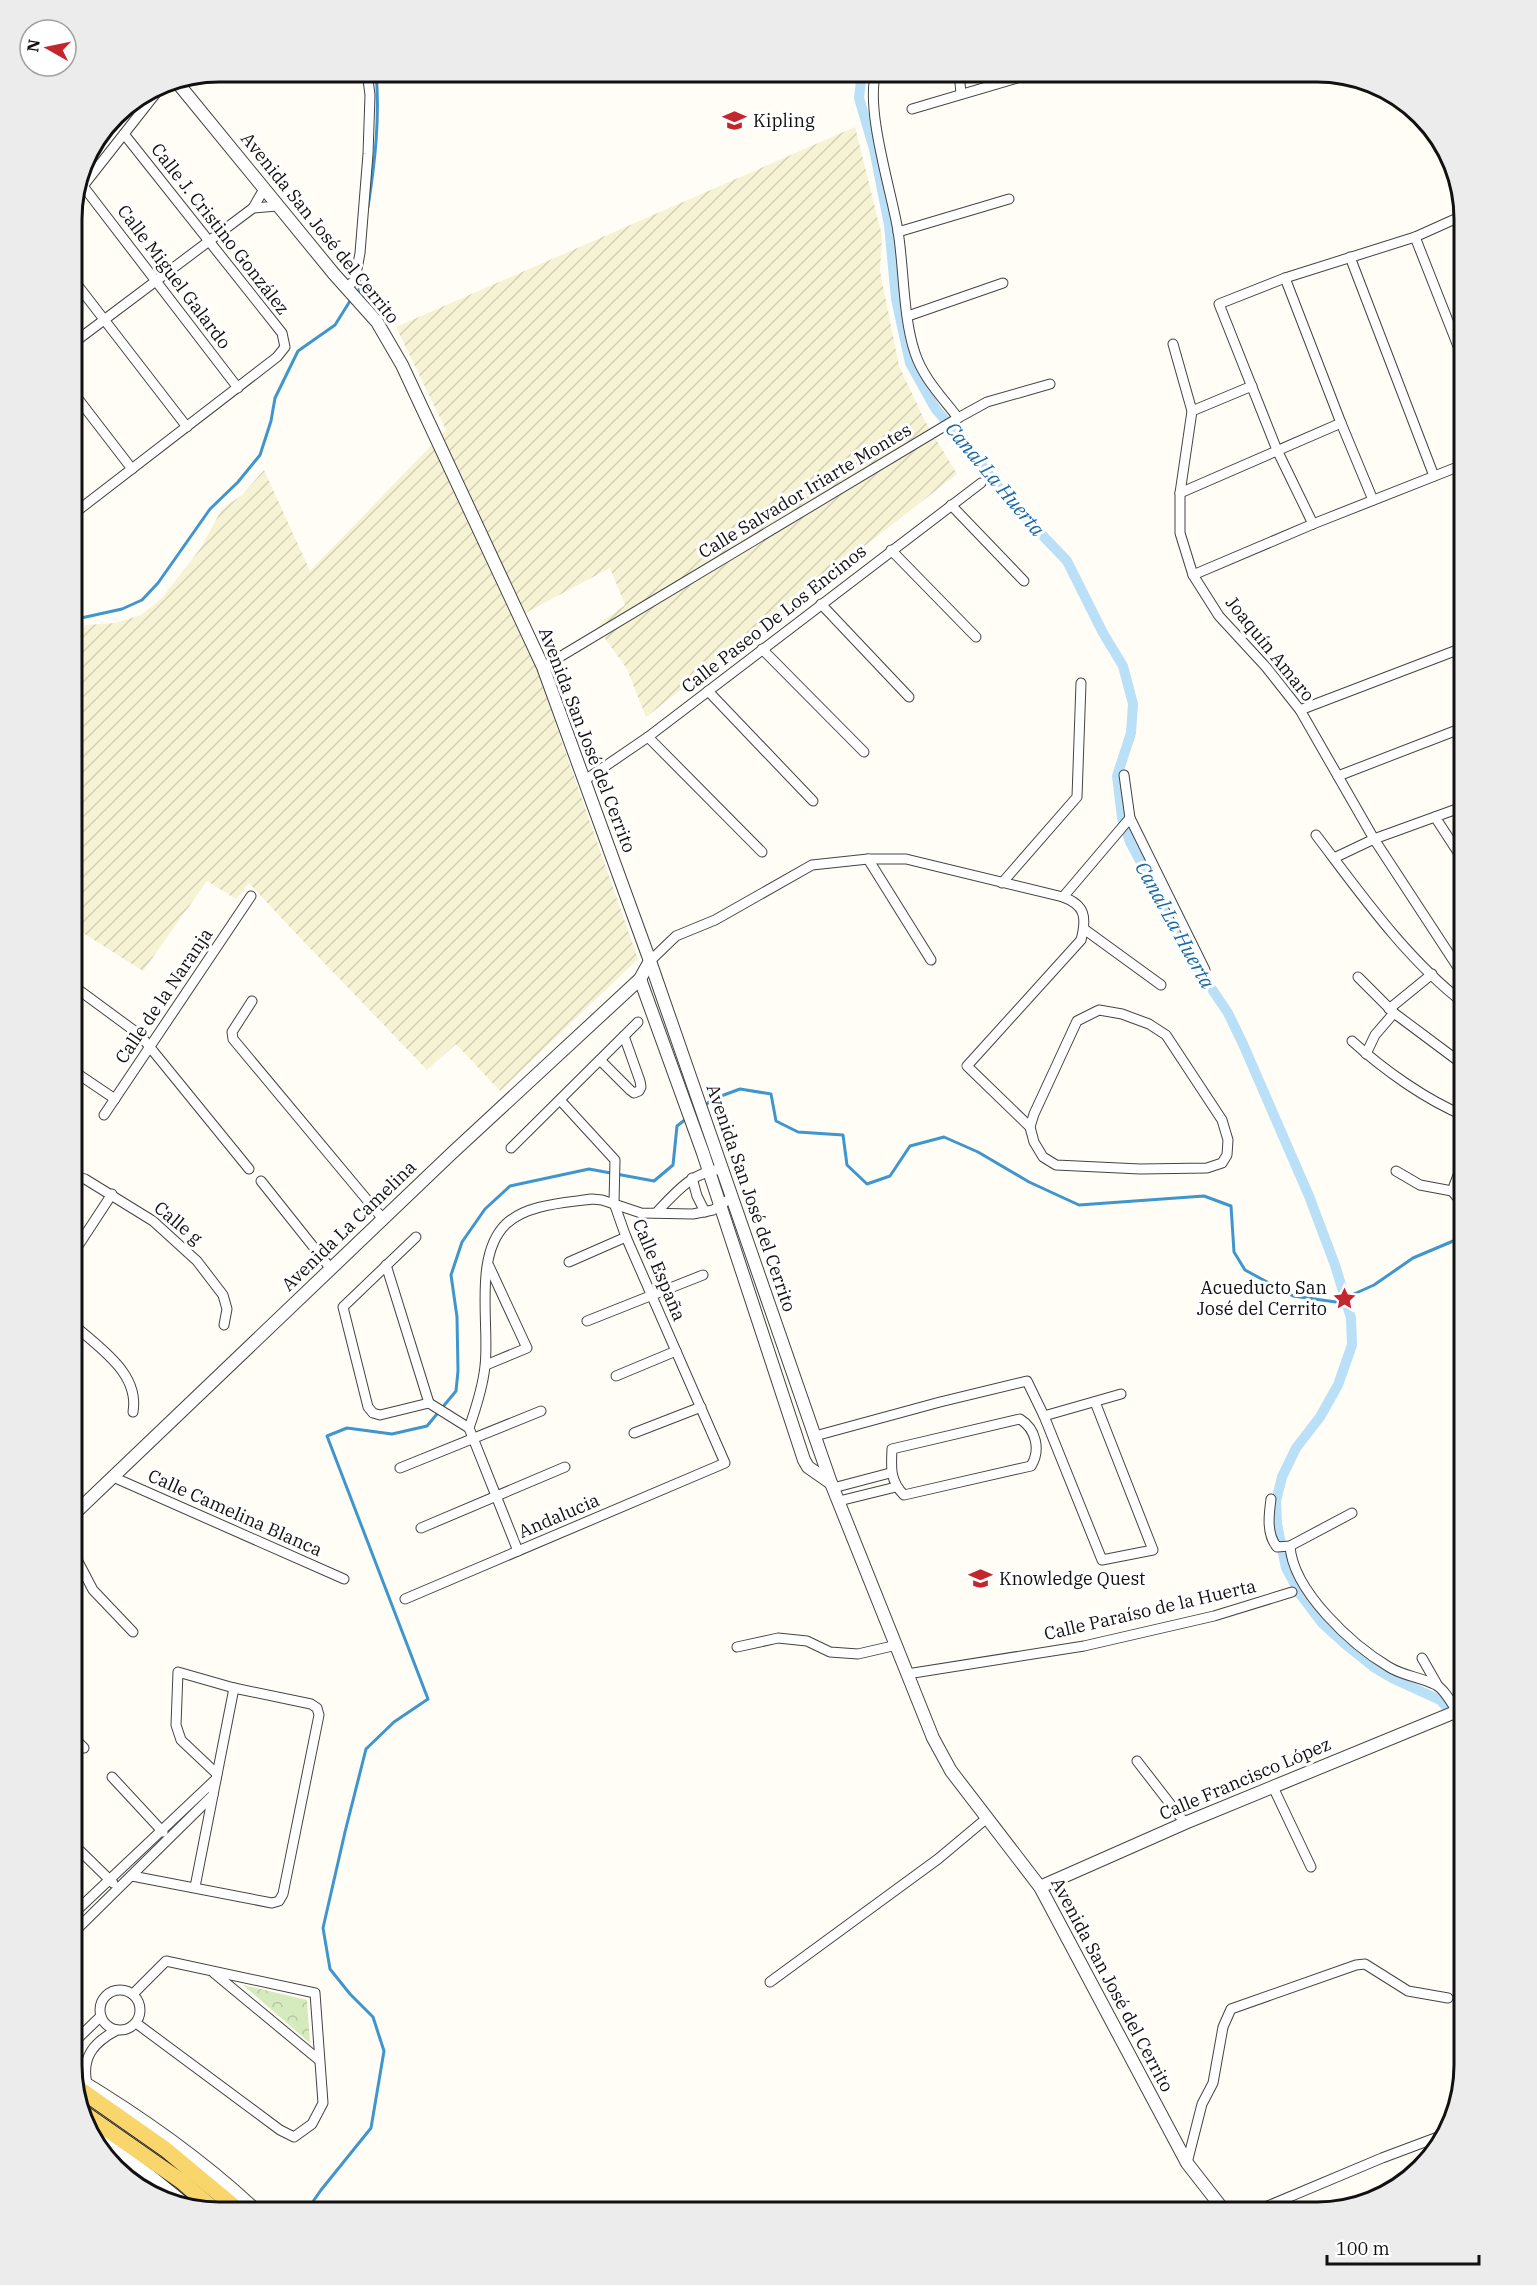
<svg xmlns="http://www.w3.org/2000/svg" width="1537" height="2285" viewBox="0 0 1537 2285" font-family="'IBM Plex Serif',serif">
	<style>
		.farmland { fill: url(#farmland-furrows) }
		.park { fill: url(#park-crowns) }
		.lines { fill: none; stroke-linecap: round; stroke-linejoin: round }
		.stream { stroke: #3f96cf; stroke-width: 3 }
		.canal { stroke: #b9e0f7; stroke-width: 10 }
		.minor-casing { stroke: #444; stroke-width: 11 }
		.tertiary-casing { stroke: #444; stroke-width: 14 }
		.primary-casing { stroke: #222; stroke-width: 17 }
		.minor { stroke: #fff; stroke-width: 9 }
		.tertiary { stroke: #fff; stroke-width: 12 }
		.primary { stroke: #f9d66b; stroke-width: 15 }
		.labels { text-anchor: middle; stroke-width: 6; stroke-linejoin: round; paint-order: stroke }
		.poi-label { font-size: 18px; fill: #111; stroke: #fff; text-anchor: start }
		.street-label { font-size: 18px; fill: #111; stroke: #fff }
		.water-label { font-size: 20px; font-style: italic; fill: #1768a6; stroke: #fff }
		.rim { fill: none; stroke: #111; stroke-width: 3 }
	</style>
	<defs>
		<pattern id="farmland-furrows" width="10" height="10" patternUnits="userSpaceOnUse" patternTransform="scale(1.5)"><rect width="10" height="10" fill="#f6f3d4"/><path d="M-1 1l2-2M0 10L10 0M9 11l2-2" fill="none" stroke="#d2cfb5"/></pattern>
		<pattern id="park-crowns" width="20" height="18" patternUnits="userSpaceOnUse" patternTransform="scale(1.5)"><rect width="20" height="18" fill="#d5ebbd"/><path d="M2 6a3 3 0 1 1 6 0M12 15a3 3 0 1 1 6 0" fill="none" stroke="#b6c8a1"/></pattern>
	</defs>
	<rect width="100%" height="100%" fill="#fffdf5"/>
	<path class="farmland" d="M 855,127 L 882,236 L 880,271 L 899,366 L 925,421 L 957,474 L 646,717 L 627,669 L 602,634 L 600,623 L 625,605 L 610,568 L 514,619 L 535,665 L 638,959 L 500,1091 L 456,1044 L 427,1070 L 287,924 L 249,883 L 236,899 L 207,881 L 143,971 L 72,926 L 72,632 L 86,625 L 116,623 L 141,615 L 161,599 L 200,549 L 222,509 L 242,495 L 264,470 L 310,571 L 446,430 L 396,327 Z"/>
	<path class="park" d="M 243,1985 L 307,2000 L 310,2043 Z"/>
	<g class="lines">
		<g class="stream">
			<path d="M 368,207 C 375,162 380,118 376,72"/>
			<path d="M 359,292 L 360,274"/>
			<path d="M 72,620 L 122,609 L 142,600 L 158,583 L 210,509 L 238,482 L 260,455 L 271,421 L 275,398 L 298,351 L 335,325 L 350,301"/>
			<path d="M 704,1106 L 713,1099 L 740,1089 L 771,1094 L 776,1121 L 798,1132 L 843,1135 L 847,1165 L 867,1184 L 890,1176 L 910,1146 L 944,1137 L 978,1152 L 1029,1182 L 1079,1205 L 1204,1196 L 1231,1206 L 1234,1252 L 1245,1270 L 1293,1296 L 1336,1302 L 1374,1285 L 1413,1258 L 1465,1236"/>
			<path d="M 305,2213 L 321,2190 L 371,2128 L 384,2051 L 373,2017 L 350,1994 L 330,1969 L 323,1928 L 345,1832 L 366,1749 L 394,1722 L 428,1699 L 327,1436 L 347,1428 L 392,1434 L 427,1426 L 456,1391 L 458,1371 L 457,1317 L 451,1275 L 462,1242 L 485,1209 L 510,1186 L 589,1169 L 654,1181 L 673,1165 L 677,1126 L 686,1119"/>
		</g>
		<path class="canal" d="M 862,72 L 859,98 L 874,149 L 889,225 L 896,299 L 910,363 L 935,408 L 972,452 L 1006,497 L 1067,561 L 1103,633 L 1123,666 L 1133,704 L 1131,733 L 1117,776 L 1122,818 L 1130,842 L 1195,964 L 1228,1013 L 1243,1044 L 1309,1196 L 1335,1265 L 1351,1318 L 1352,1345 L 1338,1385 L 1320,1417 L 1296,1448 L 1282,1477 L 1276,1501 L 1277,1524 L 1286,1568 L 1300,1594 L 1322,1623 L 1344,1643 L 1375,1668 L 1392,1678 L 1440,1700 L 1465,1726"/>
		<defs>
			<g id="minor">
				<path d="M 876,72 C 865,110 891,189 898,231 C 904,268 903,318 915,353 C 923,378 943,398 958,418"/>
				<path d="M 959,72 L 961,94"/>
				<path d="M 912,109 L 1034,73"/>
				<path d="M 83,186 L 238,388"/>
				<path d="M 77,191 L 83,186 L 164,83"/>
				<path d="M 253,208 L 277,206"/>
				<path d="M 898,232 L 1009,199"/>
				<path d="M 1415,237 L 1465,364"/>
				<path d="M 1350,257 L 1434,476"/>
				<path d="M 72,278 L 187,427"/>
				<path d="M 1285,278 L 1341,423 L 1373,500"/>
				<path d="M 347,287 L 355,280 L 360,253 L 368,154 L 370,95 L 367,72"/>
				<path d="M 908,316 L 1003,283"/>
				<path d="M 72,344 L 253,208 L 264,189"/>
				<path d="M 1173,344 L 1192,411 L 1180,493 L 1180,533 L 1193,575 L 1219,616 L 1266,667 L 1300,710 L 1374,839 L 1459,969 L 1465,974"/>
				<path d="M 72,391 L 132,469"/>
				<path d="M 1192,411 L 1252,386"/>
				<path d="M 1180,493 L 1341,423"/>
				<path d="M 951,505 L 1024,581"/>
				<path d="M 72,515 L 277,357 L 285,347 L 282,333 L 124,134"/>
				<path d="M 1313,524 L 1277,450 L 1219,304 L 1285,278 L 1415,237 L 1464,215"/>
				<path d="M 891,550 L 976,637"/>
				<path d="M 1193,575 L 1313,524 L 1465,464"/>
				<path d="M 821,604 L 909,697"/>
				<path d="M 762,649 L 864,752"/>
				<path d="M 543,667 L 958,418 L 987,402 L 1050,384"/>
				<path d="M 708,691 L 813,801"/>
				<path d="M 1300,710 L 1465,647"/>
				<path d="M 648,737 L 762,852"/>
				<path d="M 1124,775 L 1130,818 L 1205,970"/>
				<path d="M 1338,776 L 1465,727"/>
				<path d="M 585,780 L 648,737 L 981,483"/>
				<path d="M 1435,817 L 1465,863"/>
				<path d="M 1316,835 C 1361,894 1406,959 1465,1004"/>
				<path d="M 1334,858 L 1374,839 L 1465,806"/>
				<path d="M 868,859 L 931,960"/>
				<path d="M 1002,883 L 1077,797 L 1081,683"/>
				<path d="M 1063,897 L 1130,818"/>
				<path d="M 1084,929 L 1161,985"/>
				<path d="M 650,961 L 676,936 L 715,920 L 812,865 L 868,859 L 906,859 L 1063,897 C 1085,905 1087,917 1081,940 L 967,1066 L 1030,1127"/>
				<path d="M 1358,977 L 1394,1013 L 1465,1066"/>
				<path d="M 72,985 L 140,1035 L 249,1169"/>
				<path d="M 252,1001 L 232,1032 L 233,1039 L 383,1219"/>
				<path d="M 1389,1009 L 1432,974"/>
				<path d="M 1099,1010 L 1122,1014 L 1149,1024 L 1166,1035 L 1222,1120 L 1228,1140 L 1227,1155 L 1222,1163 L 1207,1168 L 1140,1169 L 1056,1165 L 1043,1157 L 1034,1142 L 1030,1127 L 1034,1114 L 1077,1021 Z"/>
				<path d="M 1352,1041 C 1384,1070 1426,1100 1465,1116"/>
				<path d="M 1366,1054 L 1375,1035 L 1394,1013"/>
				<path d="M 600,1060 L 630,1090 L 634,1093 L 639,1091 L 641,1087 L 640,1081 L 624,1036"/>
				<path d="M 72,1070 L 115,1099"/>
				<path d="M 104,1115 L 251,896"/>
				<path d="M 511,1148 L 638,1022"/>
				<path d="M 1396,1171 L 1420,1185 L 1452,1191"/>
				<path d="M 72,1176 L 85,1179 L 153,1221 L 197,1261 L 223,1295 L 227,1309 L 224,1325"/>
				<path d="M 692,1178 L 697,1196 L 705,1212"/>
				<path d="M 261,1181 L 331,1269"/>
				<path d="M 1452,1191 L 1465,1157"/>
				<path d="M 1452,1191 L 1465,1207"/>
				<path d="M 656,1213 C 676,1192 692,1172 721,1169"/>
				<path d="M 416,1237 L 343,1307 L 368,1407 L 373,1413 L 380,1415 L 429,1403"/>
				<path d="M 72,1255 L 112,1194"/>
				<path d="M 569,1262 L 626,1237"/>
				<path d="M 386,1265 L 429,1403"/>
				<path d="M 587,1321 L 703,1275"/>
				<path d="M 72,1323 C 97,1347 140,1372 133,1412"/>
				<path d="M 486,1365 L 527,1348 L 489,1266"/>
				<path d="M 616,1376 L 676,1351"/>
				<path d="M 429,1403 L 469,1428 L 518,1551"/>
				<path d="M 1044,1416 L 1121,1394"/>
				<path d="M 1020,1419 C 1036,1429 1041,1450 1031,1466 L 904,1495 C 890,1481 891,1468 892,1449 Z"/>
				<path d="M 469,1428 C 476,1408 483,1387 485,1366 C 490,1326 473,1256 506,1224 C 527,1204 565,1203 592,1199 L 602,1200 L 641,1213 L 693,1214 L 713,1210 L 731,1198"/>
				<path d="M 634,1433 L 701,1407"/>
				<path d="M 815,1436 L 940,1402 L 1027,1381 L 1044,1416 L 1102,1560 L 1153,1550 L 1095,1402"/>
				<path d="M 400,1468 L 541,1411"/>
				<path d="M 113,1477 L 344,1579"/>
				<path d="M 833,1488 L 890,1473"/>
				<path d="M 1271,1499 C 1269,1514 1266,1534 1277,1547 L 1290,1546 L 1352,1513"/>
				<path d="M 839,1501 L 896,1487"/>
				<path d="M 421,1528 L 565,1467"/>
				<path d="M 1290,1546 C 1293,1591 1352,1645 1389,1667 C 1403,1676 1421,1677 1436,1685 C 1444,1689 1451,1702 1456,1710"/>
				<path d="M 72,1550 L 93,1590 L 133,1632"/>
				<path d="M 405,1599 L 725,1463 L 626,1237 L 614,1203 L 615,1160 L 560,1100"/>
				<path d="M 737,1647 L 778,1638 L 807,1641 L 830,1652 L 858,1654 L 897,1645"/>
				<path d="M 1422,1658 L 1438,1686"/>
				<path d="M 907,1674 L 1084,1646 L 1214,1616 L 1292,1592"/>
				<path d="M 72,1736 L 84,1748"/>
				<path d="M 1137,1761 L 1185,1823"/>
				<path d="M 112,1777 L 163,1832"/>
				<path d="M 1273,1787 L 1311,1867"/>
				<path d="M 72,1843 L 113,1883"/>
				<path d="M 132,1876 L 272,1903 L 279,1901 L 283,1894 L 319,1715 L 317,1708 L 311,1704 L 234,1688 L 178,1672 L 176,1725 L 181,1740 L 217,1774"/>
				<path d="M 195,1887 L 234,1688"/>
				<path d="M 72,1915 L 216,1779"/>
				<path d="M 72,1934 L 213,1795"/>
				<path d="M 214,1973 L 319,2060"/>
				<path d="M 770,1982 L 938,1859 L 987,1818"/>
				<circle cx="120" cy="2010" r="20"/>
				<path d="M 133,1994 L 166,1961 L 315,1993 L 323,2103 L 312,2124 L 294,2137 L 280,2130 L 136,2023"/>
				<path d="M 72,2044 L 101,2016"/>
				<path d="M 87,2084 C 81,2057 94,2042 117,2030"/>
				<path d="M 1187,2163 L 1202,2104 L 1213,2083 L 1223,2027 L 1231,2009 L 1356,1965 L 1365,1964 L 1408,1991 L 1448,1998"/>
				<path d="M 1251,2213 L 1382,2158 L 1446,2134"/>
			</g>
			<g id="tertiary">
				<path d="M 176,81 L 334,274 L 377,322 L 402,365 L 543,667 L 650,961 L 831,1483 L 933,1738 L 951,1771 L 1040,1887 L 1187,2163 L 1226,2213"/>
				<path d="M 640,979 L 703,1153 L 804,1460 L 808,1467 L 831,1483"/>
				<path d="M 72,1516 L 451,1154 L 640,979 L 650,961"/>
				<path d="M 1040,1887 L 1185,1823 L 1465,1708"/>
				<path d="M 75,2077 C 140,2116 203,2160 259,2213"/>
				<path d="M 90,2132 L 149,2175 L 186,2205"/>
			</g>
			<g id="primary">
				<path d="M 78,2088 L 165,2149 L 242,2213"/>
				<path d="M 85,2114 L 181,2181 L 218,2213"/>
			</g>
		</defs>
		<use href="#minor" class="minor-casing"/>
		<use href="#tertiary" class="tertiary-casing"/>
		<use href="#primary" class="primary-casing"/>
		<use href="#minor" class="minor"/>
		<use href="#tertiary" class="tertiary"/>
		<use href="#primary" class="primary"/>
	</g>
	<defs>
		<symbol id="school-bare" viewBox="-9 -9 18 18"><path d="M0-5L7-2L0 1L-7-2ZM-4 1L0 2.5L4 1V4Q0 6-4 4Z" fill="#c4262e" stroke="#fff" stroke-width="2.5" paint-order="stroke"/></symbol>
		<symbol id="sight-bare" viewBox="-9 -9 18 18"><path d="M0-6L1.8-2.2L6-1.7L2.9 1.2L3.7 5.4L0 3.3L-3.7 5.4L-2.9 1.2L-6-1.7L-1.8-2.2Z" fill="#c4262e" stroke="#fff" stroke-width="2.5" paint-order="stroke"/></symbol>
	</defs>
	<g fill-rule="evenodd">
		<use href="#school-bare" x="718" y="104" width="33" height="33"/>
		<use href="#sight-bare" x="1328" y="1282" width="33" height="33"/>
		<use href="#school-bare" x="964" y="1562" width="33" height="33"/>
	</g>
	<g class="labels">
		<g class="poi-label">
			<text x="753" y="127">Kipling</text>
			<text x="1327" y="1294" text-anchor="end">Acueducto San<tspan x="1327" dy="21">José del Cerrito</tspan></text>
			<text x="999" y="1585">Knowledge Quest</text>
		</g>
		<g class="street-label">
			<text transform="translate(320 228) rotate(51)" y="6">Avenida San José del Cerrito</text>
			<text transform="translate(220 229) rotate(52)" y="6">Calle J. Cristino González</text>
			<text transform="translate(174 277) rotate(53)" y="6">Calle Miguel Galardo</text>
			<text transform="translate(805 491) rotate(-31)" y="6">Calle Salvador Iriarte Montes</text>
			<text transform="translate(774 619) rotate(-38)" y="6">Calle Paseo De Los Encinos</text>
			<text transform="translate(1270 649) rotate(51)" y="6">Joaquín Amaro</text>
			<text transform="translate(587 740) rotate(69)" y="6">Avenida San José del Cerrito</text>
			<text transform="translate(164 996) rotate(-56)" y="6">Calle de la Naranja</text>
			<text transform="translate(751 1198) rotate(71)" y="6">Avenida San José del Cerrito</text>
			<text transform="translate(178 1223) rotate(40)" y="6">Calle g</text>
			<text transform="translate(349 1226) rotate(-44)" y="6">Avenida La Camelina</text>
			<text transform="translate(659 1270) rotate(67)" y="6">Calle España</text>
			<text transform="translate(235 1513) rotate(24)" y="6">Calle Camelina Blanca</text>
			<text transform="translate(559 1516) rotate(-23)" y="6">Andalucia</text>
			<text transform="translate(1150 1610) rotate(-13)" y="6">Calle Paraíso de la Huerta</text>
			<text transform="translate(1245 1779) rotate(-23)" y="6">Calle Francisco López</text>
			<text transform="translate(1112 1985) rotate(62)" y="6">Avenida San José del Cerrito</text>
		</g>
		<g class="water-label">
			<text transform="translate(995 479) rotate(50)" y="7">Canal La Huerta</text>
			<text transform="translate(1175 925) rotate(61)" y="7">Canal La Huerta</text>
		</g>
	</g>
	<path d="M0 0H1537V2285H0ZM219 82H1317A137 137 0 0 1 1454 219V2065A137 137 0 0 1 1317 2202H219A137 137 0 0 1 82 2065V219A137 137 0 0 1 219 82Z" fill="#ececec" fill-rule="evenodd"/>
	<path class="rim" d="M219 82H1317A137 137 0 0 1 1454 219V2065A137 137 0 0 1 1317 2202H219A137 137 0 0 1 82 2065V219A137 137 0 0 1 219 82Z"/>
	<g transform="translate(48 48) rotate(279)"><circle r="28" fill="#ffffff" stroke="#a0a0a0" stroke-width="1.5"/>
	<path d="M0-4.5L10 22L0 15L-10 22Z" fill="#c4262e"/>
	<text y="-9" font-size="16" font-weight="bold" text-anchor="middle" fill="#111111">N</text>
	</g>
	<path d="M1327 2255v9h152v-9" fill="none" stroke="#111111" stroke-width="3"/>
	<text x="1336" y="2255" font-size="18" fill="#111111" stroke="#ffffff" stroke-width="4.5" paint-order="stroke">100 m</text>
</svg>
